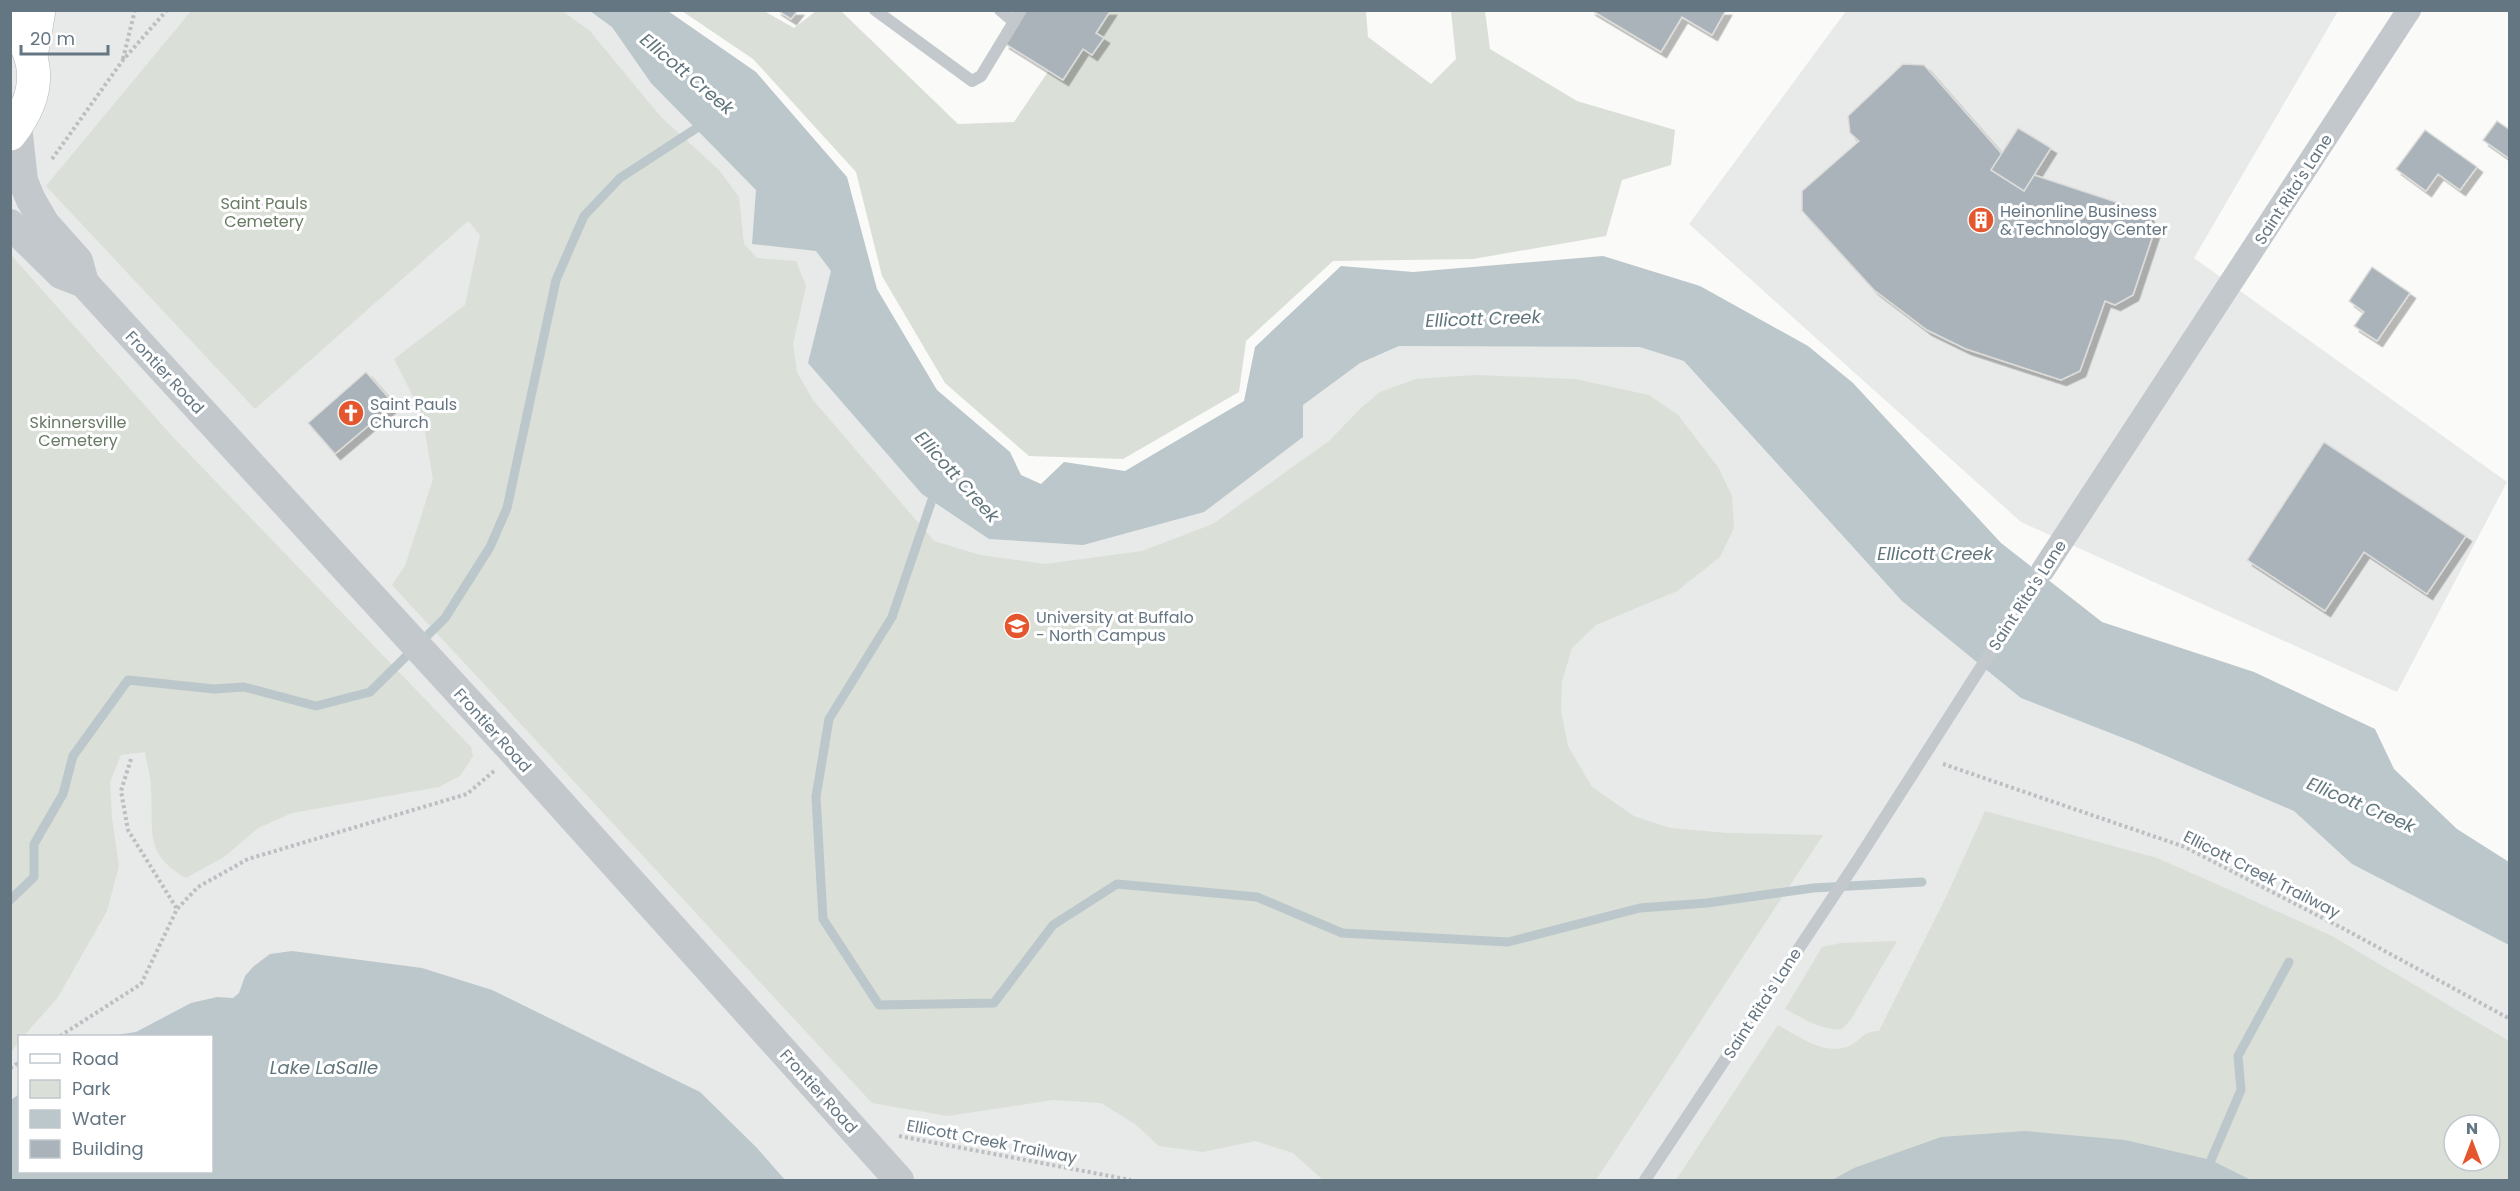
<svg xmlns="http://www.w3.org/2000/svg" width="2520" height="1191" viewBox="0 0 2520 1191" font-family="Poppins,sans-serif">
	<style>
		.built { fill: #e8e9e9; fill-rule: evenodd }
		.green { fill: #dadfd7; fill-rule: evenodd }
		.water { fill: #bbc7cb }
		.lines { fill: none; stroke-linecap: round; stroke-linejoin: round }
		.stream { stroke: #bbc7cb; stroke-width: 9 }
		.building { fill: #aab3b9; stroke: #dcdcda; stroke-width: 1.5; filter: url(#shadow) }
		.secondary-casing { stroke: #b3babf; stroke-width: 34 }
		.path { stroke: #bbbfc2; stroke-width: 4; stroke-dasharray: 3 3; stroke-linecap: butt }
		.service { stroke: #c3c8cc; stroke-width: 12 }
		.minor { stroke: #c3c8cc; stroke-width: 24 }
		.tertiary { stroke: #c3c8cc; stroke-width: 30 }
		.secondary { stroke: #fff; stroke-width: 33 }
		.labels { text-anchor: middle; stroke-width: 6; stroke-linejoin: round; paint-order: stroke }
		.street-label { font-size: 16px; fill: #657683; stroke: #fff }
		.park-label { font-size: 16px; fill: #687a64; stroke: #fff }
		.poi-label { font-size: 16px; fill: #657683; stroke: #fff; text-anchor: start }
		.water-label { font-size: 18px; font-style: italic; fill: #60757c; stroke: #fff }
	</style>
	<defs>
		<filter id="shadow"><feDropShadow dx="5.5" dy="5.5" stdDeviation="0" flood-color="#0004"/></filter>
	</defs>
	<rect width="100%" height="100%" fill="#fafaf8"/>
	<g class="built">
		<path d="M 10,11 L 611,11 L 729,108 L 1003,530 L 1153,502 L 1396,321 L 1668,314 L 1890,530 L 2509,888 L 2509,1180 L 11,1180 ZM 20,1036 L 212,1036 L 212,1172 L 20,1172 ZM 2454,1125 L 2490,1125 L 2490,1161 L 2454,1161 Z"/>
		<path d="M 1846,11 L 2338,11 L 2194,258 L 2507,482 L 2397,692 L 2021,522 L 1689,224 Z"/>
	</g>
	<g class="green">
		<path d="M 191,11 L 562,11 L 589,30 L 661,117 L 719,170 L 739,197 L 744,244 L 757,258 L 796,261 L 806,286 L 793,344 L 797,372 L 813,400 L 934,541 L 980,555 L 1045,564 L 1142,551 L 1213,524 L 1329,441 L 1362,407 L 1380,392 L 1416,379 L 1475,375 L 1575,379 L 1649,395 L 1678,415 L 1718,467 L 1732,496 L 1734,528 L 1720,557 L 1677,591 L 1596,625 L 1572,648 L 1562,681 L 1561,711 L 1568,746 L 1592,787 L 1634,816 L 1670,828 L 1727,833 L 1823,835 L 1596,1180 L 1323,1180 L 1293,1153 L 1255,1141 L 1203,1152 L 1159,1146 L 1135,1124 L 1101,1103 L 1053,1100 L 948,1116 L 872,1103 L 392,585 L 405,566 L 433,479 L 422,414 L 394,359 L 465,305 L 480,235 L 468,221 L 255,409 L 46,186 Z"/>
		<path d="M 682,11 L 764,11 L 794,28 L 816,11 L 841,11 L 958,124 L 1014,122 L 1089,11 L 1366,11 L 1368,37 L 1431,84 L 1456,59 L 1451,11 L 1485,11 L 1490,49 L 1577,101 L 1675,130 L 1671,165 L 1622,180 L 1606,236 L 1473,259 L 1333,261 L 1246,341 L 1239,392 L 1123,459 L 1029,456 L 945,383 L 882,276 L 856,172 L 753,59 Z"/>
		<path d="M 11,255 L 171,435 L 471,747 L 473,756 L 460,776 L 439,787 L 292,813 L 258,828 L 224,857 L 186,878 C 143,853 154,832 151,789 C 151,777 147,764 145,752 L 121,755 L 110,782 L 112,818 L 119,866 L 107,911 L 58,997 L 24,1036 L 20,1036 L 19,1042 L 11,1052 Z"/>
		<path d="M 1985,811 L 2157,858 L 2230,890 L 2332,936 L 2509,1041 L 2509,1180 L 2251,1180 L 2211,1160 L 1854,1168 L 1832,1180 L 1676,1180 L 1778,1025 C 1798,1036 1827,1058 1851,1045 C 1864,1038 1862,1032 1879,1031 L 1947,895 ZM 2454,1125 L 2490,1125 L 2490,1161 L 2454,1161 Z"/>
		<path d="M 1897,941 L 1851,1019 L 1842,1029 C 1822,1031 1803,1018 1785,1009 L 1822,947 L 1841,943 Z"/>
	</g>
	<g class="water">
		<path d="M 590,11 L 668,11 L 756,72 L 847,177 L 877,289 L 937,390 L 1010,452 L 1021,475 L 1041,484 L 1064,462 L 1125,471 L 1244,401 L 1255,347 L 1341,266 L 1413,272 L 1603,256 L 1700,286 L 1808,346 L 1853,383 L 2001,543 L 2102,622 L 2254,672 L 2375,729 L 2394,769 L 2457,829 L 2509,862 L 2509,945 L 2352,864 L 2294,811 L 2136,743 L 2021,698 L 1902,601 L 1684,361 L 1640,347 L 1399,346 L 1360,363 L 1303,405 L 1303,437 L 1204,512 L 1083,545 L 989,539 L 922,494 L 808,363 L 831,271 L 816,251 L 752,244 L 756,190 L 651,83 L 612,27 Z"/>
		<path d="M 292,951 L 422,968 L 492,990 L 700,1092 L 756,1147 L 785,1180 L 11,1180 L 11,1100 L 19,1094 L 20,1172 L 212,1172 L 212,1036 L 108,1036 L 136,1032 L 191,1003 L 217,997 L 233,998 L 239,993 L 245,976 L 254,966 L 270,954 Z"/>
		<path d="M 2025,1131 L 2125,1140 L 2211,1160 L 2251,1180 L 1832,1180 L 1854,1168 L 1941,1137 Z"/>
	</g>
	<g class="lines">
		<g class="stream">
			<path d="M 935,491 L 892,617 L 829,719 L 816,797 L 823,919 L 879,1005 L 994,1003 L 1053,925 L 1117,884 L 1257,897 L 1342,933 L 1508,942 L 1640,908 L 1707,903 L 1813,888 L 1922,882"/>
			<path d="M 10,900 L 34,877 L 34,844 L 63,794 L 73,756 L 128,680 L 214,689 L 244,687 L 316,706 L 370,692 L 445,618 L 490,547 L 507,508 L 556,280 L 584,216 L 620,178 L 706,122"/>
			<path d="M 2211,1160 L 2241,1090 L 2238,1056 L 2289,962"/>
		</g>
	</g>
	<g class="building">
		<path d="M 777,10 L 798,10 L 791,19 Z"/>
		<path d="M 1025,10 L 1111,10 L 1096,33 L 1104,38 L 1092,55 L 1083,49 L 1063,80 L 1004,43 Z"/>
		<path d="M 1591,10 L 1726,10 L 1712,35 L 1682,17 L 1661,52 Z"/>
		<path d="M 1903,64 L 1924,65 L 2002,154 L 1991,170 L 2024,191 L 2034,175 L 2146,212 L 2155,229 L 2133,295 L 2115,305 L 2105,301 L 2080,371 L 2061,380 L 1966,349 L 1927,330 L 1874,290 L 1802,211 L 1802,191 L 1859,141 L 1850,133 L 1848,116 Z"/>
		<path d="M 2497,121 L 2510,130 L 2510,159 L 2483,140 Z"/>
		<path d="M 2018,128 L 2051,148 L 2024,191 L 1991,170 Z"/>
		<path d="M 2425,130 L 2477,167 L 2460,190 L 2438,174 L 2426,191 L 2396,169 Z"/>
		<path d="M 2372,267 L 2410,293 L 2377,341 L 2354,326 L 2364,312 L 2349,301 Z"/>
		<path d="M 366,372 L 394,404 L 335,454 L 308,423 Z"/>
		<path d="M 2324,442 L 2466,536 L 2427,594 L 2364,552 L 2325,611 L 2247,560 Z"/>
	</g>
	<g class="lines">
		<defs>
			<g id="secondary">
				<path d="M 10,21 C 43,60 40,96 10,134"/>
				<path d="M 31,56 L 39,10"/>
			</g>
		</defs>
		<use href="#secondary" class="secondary-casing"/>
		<g class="path">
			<path d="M 123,59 L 135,10"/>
			<path d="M 52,159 L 123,60 L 167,10"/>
			<path d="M 131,759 L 121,791 L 128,830 L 177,909"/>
			<path d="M 1943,764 L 2185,847 L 2346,930 L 2510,1019"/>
			<path d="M 60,1036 L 141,984 L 177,909 L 198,887 L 248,859 L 467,794 L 494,771"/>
			<path d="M 10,1068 L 20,1062"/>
			<path d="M 899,1136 L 1131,1180"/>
		</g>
		<g class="service">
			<path d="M 875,10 L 972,81 L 981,76 L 1021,10"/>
			<path d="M 1000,10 L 1014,22"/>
			<path d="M 1645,1180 L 1857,861 L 2043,570"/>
		</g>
		<path class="minor" d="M 2043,570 L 2409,10"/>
		<g class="tertiary">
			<path d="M 17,126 L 23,181 L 31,200 L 45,224 L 78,261 L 84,283"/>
			<path d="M 10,224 L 61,274 L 84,283 L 515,753 L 899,1180"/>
		</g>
		<use href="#secondary" class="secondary"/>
	</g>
	<defs>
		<symbol id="building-disc" viewBox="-11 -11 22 22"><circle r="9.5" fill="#e4572e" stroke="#fff"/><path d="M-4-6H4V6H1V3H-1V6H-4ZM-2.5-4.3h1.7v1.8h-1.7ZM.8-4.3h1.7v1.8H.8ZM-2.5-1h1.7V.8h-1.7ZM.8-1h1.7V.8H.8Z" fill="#fff"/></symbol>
		<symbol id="church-disc" viewBox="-11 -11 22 22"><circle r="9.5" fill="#e4572e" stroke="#fff"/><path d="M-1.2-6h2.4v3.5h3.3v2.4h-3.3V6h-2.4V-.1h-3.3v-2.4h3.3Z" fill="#fff"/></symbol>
		<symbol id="university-disc" viewBox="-11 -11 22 22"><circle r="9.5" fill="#e4572e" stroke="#fff"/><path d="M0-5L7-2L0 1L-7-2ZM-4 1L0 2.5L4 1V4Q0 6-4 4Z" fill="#fff"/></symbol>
	</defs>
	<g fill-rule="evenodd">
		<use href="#building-disc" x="1966" y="205" width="30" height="30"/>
		<use href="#church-disc" x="336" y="398" width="30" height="30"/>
		<use href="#university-disc" x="1002" y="611" width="30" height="30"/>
	</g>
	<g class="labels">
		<g class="street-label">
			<text transform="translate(2293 189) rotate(-57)" y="6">Saint Rita's Lane</text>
			<text transform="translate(165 372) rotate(47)" y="6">Frontier Road</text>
			<text transform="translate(2027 595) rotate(-57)" y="6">Saint Rita's Lane</text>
			<text transform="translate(493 730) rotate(48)" y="6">Frontier Road</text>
			<text transform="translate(2262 874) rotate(27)" y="6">Ellicott Creek Trailway</text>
			<text transform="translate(1762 1003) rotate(-57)" y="6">Saint Rita's Lane</text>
			<text transform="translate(819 1091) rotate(48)" y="6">Frontier Road</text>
			<text transform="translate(992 1141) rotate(11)" y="6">Ellicott Creek Trailway</text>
		</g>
		<g class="park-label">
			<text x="264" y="209">Saint Pauls<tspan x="264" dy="18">Cemetery</tspan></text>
			<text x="78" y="428">Skinnersville<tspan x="78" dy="18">Cemetery</tspan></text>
		</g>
		<g class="poi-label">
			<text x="2000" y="217">Heinonline Business<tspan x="2000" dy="18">&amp; Technology Center</tspan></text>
			<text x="370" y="410">Saint Pauls<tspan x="370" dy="18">Church</tspan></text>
			<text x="1036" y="623">University at Buffalo<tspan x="1036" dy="18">- North Campus</tspan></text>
		</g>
		<g class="water-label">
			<text transform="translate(687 74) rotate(40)" y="6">Ellicott Creek</text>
			<text transform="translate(1483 319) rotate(-2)" y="6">Ellicott Creek</text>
			<text transform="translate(957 477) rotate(48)" y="6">Ellicott Creek</text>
			<text x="1935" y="560">Ellicott Creek</text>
			<text transform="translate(2361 805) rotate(23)" y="6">Ellicott Creek</text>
			<text x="324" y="1074">Lake LaSalle</text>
		</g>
	</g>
	<rect width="2520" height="1191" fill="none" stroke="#657683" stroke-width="24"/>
	<rect x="18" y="1035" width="195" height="138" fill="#ffffff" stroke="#c1c8cd" stroke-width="1.5"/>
	<rect x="30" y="1054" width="30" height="9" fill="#ffffff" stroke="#c1c8cd" stroke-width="1.5"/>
	<text x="72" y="1065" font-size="18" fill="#657683">Road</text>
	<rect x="30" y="1080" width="30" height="18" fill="#dadfd7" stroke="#c1c8cd" stroke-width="1.5"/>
	<text x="72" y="1095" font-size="18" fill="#657683">Park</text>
	<rect x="30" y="1110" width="30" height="18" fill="#bbc7cb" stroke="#c1c8cd" stroke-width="1.5"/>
	<text x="72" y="1125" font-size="18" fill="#657683">Water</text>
	<rect x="30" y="1140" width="30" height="18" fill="#aab3b9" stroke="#c1c8cd" stroke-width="1.5"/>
	<text x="72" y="1155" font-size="18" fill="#657683">Building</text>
	<g transform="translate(2472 1143)"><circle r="28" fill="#ffffff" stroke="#c1c8cd" stroke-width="1.5"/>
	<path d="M0-4.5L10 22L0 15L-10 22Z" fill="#e4572e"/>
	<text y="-9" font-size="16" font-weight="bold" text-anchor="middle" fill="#657683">N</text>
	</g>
	<path d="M21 45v9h87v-9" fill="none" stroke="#657683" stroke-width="3"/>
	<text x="30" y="45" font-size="18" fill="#657683" stroke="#ffffff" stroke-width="4.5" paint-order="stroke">20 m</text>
</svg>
